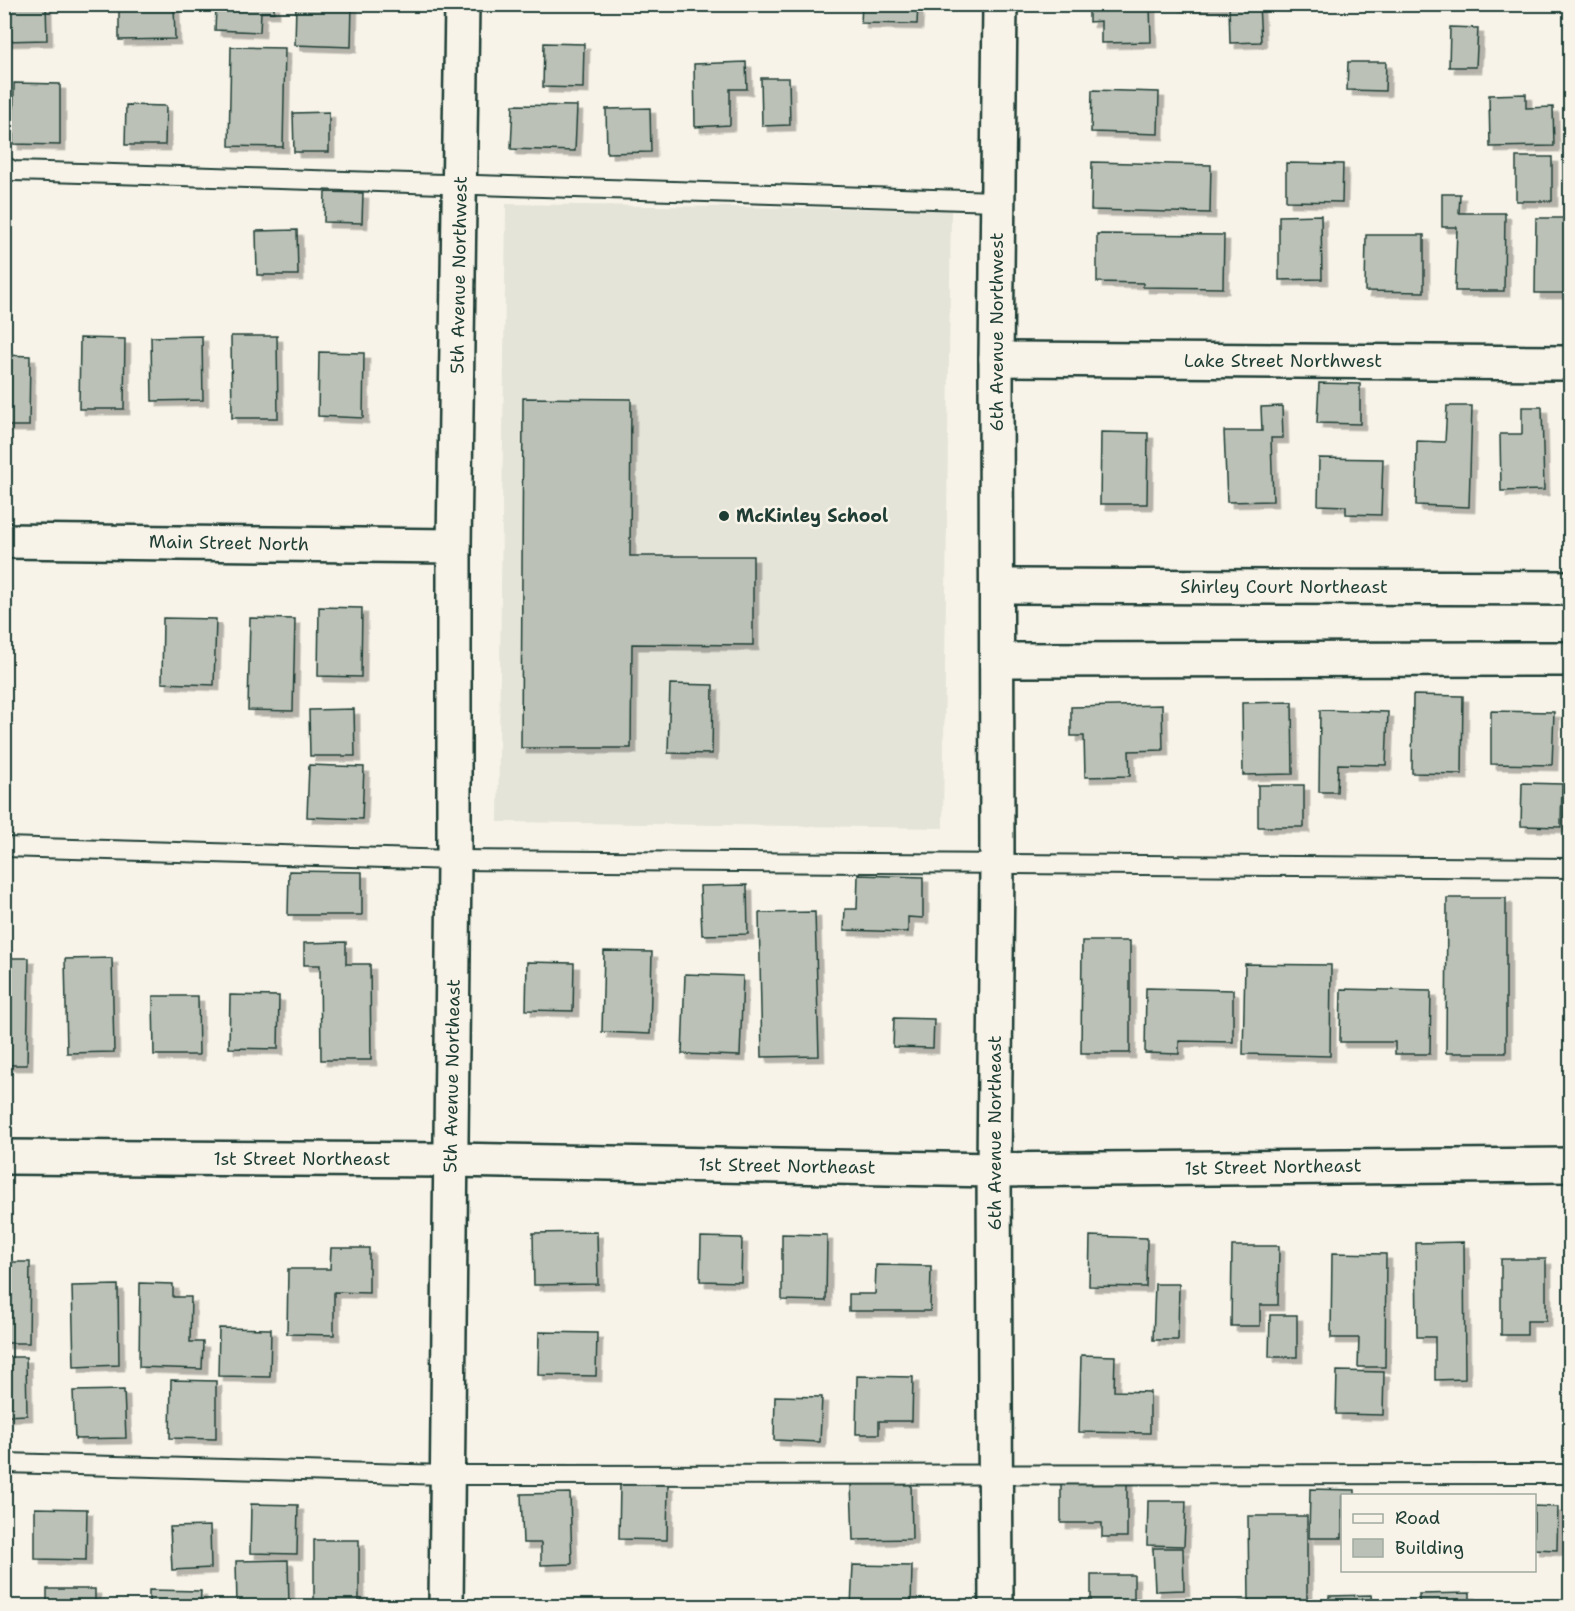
<svg xmlns="http://www.w3.org/2000/svg" width="1575" height="1611" viewBox="0 0 1575 1611" font-family="'Shantell Sans',sans-serif">
	<style>
		.built { fill: #e5e4d9 }
		.building { fill: #bbc1b6; stroke: #1f3d34; stroke-width: 1.5; filter: url(#shadow) }
		.lines { fill: none; stroke-linecap: round; stroke-linejoin: round }
		.service-casing { stroke: #1f3d34; stroke-width: 22 }
		.minor-casing { stroke: #1f3d34; stroke-width: 38 }
		.tertiary-casing { stroke: #1f3d34; stroke-width: 38 }
		.service { stroke: #f7f3e8; stroke-width: 18 }
		.minor { stroke: #f7f3e8; stroke-width: 33 }
		.tertiary { stroke: #f7f3e8; stroke-width: 33 }
		.poi-dot { fill: #1f3d34; stroke: #f7f3e8; stroke-width: 2 }
		.labels { text-anchor: middle; stroke-width: 5; stroke-linejoin: round; paint-order: stroke }
		.street-label { font-size: 18px; fill: #1f3d34; stroke: #f7f3e8 }
		.poi-label { font-size: 18px; font-weight: bold; fill: #1f3d34; stroke: #f7f3e8; text-anchor: start }
	</style>
	<defs>
		<filter id="shadow"><feDropShadow dx="5.5" dy="5.5" stdDeviation="0" flood-color="#0004"/></filter>
	</defs>
	<rect width="100%" height="100%" fill="#f7f3e8"/>
	<filter id="ink" filterUnits="userSpaceOnUse"><feTurbulence type="fractalNoise" baseFrequency=".0167" numOctaves="2"/><feDisplacementMap in="SourceGraphic" scale="12" xChannelSelector="R" yChannelSelector="G"/><feConvolveMatrix kernelMatrix="1 2 1 2 8 2 1 2 1" color-interpolation-filters="sRGB"/></filter>
	<g filter="url(#ink)">
		<path class="built" d="M 506,204 L 951,210 L 943,828 L 498,822 Z"/>
		<g class="building">
			<path d="M 4,4 L 46,4 L 47,40 L 4,41 Z"/>
			<path d="M 119,4 L 174,4 L 175,39 L 119,40 Z"/>
			<path d="M 228,4 L 274,4 L 274,12 L 261,12 L 260,32 L 215,30 L 216,8 L 227,8 Z"/>
			<path d="M 296,4 L 352,4 L 351,47 L 295,45 Z"/>
			<path d="M 862,4 L 918,4 L 917,24 L 861,23 Z"/>
			<path d="M 1089,4 L 1150,4 L 1151,42 L 1101,43 L 1101,21 L 1089,22 Z"/>
			<path d="M 1175,4 L 1222,4 L 1222,7 L 1175,6 Z"/>
			<path d="M 1229,4 L 1259,4 L 1261,42 L 1230,43 Z"/>
			<path d="M 1413,4 L 1461,4 L 1461,6 Z"/>
			<path d="M 1450,27 L 1478,28 L 1476,67 L 1449,67 Z"/>
			<path d="M 544,43 L 584,44 L 583,88 L 543,87 Z"/>
			<path d="M 231,47 L 285,48 L 283,147 L 229,146 Z"/>
			<path d="M 746,62 L 747,89 L 730,89 L 730,125 L 695,127 L 694,64 Z"/>
			<path d="M 1348,62 L 1386,62 L 1385,91 L 1347,90 Z"/>
			<path d="M 761,78 L 789,78 L 790,125 L 762,126 Z"/>
			<path d="M 14,83 L 60,84 L 60,145 L 13,144 Z"/>
			<path d="M 1092,90 L 1159,92 L 1158,134 L 1091,132 Z"/>
			<path d="M 1526,94 L 1526,108 L 1553,107 L 1554,146 L 1490,147 L 1489,95 Z"/>
			<path d="M 126,105 L 166,106 L 165,145 L 125,145 Z"/>
			<path d="M 513,105 L 577,106 L 575,151 L 511,149 Z"/>
			<path d="M 650,108 L 651,152 L 607,153 L 606,109 Z"/>
			<path d="M 329,112 L 329,152 L 294,152 L 293,113 Z"/>
			<rect x="1516" y="157" width="36" height="44"/>
			<path d="M 1092,162 L 1211,165 L 1210,213 L 1091,210 Z"/>
			<path d="M 1286,163 L 1343,164 L 1342,202 L 1286,201 Z"/>
			<path d="M 325,192 L 363,193 L 362,223 L 324,222 Z"/>
			<path d="M 1442,194 L 1460,194 L 1459,213 L 1505,213 L 1504,291 L 1455,291 L 1457,227 L 1442,227 Z"/>
			<path d="M 1321,215 L 1322,279 L 1279,280 L 1279,216 Z"/>
			<path d="M 1536,218 L 1570,218 L 1570,293 L 1535,293 Z"/>
			<path d="M 297,230 L 298,275 L 257,275 L 256,231 Z"/>
			<path d="M 1097,234 L 1224,235 L 1223,288 L 1143,287 L 1143,283 L 1097,282 Z"/>
			<path d="M 1366,235 L 1424,235 L 1424,292 L 1365,291 Z"/>
			<path d="M 202,336 L 203,400 L 152,401 L 151,337 Z"/>
			<path d="M 231,336 L 277,336 L 278,418 L 232,418 Z"/>
			<path d="M 80,338 L 125,339 L 124,409 L 79,409 Z"/>
			<path d="M 319,352 L 364,353 L 363,418 L 318,416 Z"/>
			<path d="M 4,355 L 30,356 L 29,426 L 4,426 Z"/>
			<path d="M 1319,383 L 1360,384 L 1360,424 L 1317,423 Z"/>
			<path d="M 523,398 L 631,399 L 630,556 L 753,556 L 753,645 L 632,644 L 631,748 L 521,748 Z"/>
			<path d="M 1282,406 L 1283,438 L 1271,438 L 1273,501 L 1227,502 L 1224,431 L 1262,431 L 1261,407 Z"/>
			<path d="M 1447,406 L 1472,406 L 1469,507 L 1416,505 L 1417,441 L 1445,442 Z"/>
			<path d="M 1522,407 L 1542,407 L 1544,490 L 1501,491 L 1500,434 L 1522,434 Z"/>
			<path d="M 1101,432 L 1148,433 L 1147,504 L 1100,504 Z"/>
			<path d="M 1319,458 L 1383,459 L 1381,515 L 1346,514 L 1346,506 L 1318,505 Z"/>
			<path d="M 319,607 L 362,608 L 361,677 L 318,676 Z"/>
			<path d="M 163,618 L 216,619 L 214,685 L 162,683 Z"/>
			<path d="M 250,618 L 295,619 L 293,711 L 248,710 Z"/>
			<path d="M 670,684 L 713,685 L 712,754 L 668,753 Z"/>
			<path d="M 1413,695 L 1463,696 L 1462,774 L 1412,773 Z"/>
			<path d="M 1292,702 L 1293,774 L 1243,775 L 1242,703 Z"/>
			<path d="M 1162,705 L 1163,750 L 1129,751 L 1130,776 L 1085,777 L 1084,736 L 1071,736 L 1071,707 Z"/>
			<path d="M 354,709 L 355,756 L 310,756 L 309,710 Z"/>
			<path d="M 1320,710 L 1388,712 L 1386,765 L 1338,764 L 1337,792 L 1319,792 Z"/>
			<path d="M 1491,711 L 1554,712 L 1552,765 L 1491,764 Z"/>
			<path d="M 309,765 L 364,767 L 362,819 L 307,817 Z"/>
			<path d="M 1522,783 L 1562,784 L 1561,827 L 1521,826 Z"/>
			<rect x="1258" y="785" width="46" height="42"/>
			<path d="M 289,871 L 362,872 L 362,915 L 288,915 Z"/>
			<path d="M 858,875 L 923,877 L 923,918 L 908,917 L 908,932 L 844,930 L 845,909 L 857,909 Z"/>
			<path d="M 747,885 L 748,934 L 702,935 L 700,886 Z"/>
			<path d="M 1447,898 L 1506,898 L 1506,1053 L 1446,1053 Z"/>
			<path d="M 815,912 L 819,1056 L 762,1057 L 759,913 Z"/>
			<path d="M 1082,941 L 1130,941 L 1130,1053 L 1081,1053 Z"/>
			<path d="M 346,942 L 346,964 L 370,964 L 371,1060 L 321,1060 L 320,965 L 304,965 L 304,943 Z"/>
			<path d="M 604,951 L 652,952 L 650,1034 L 602,1032 Z"/>
			<path d="M 4,958 L 29,958 L 27,1065 L 4,1065 Z"/>
			<path d="M 112,958 L 114,1052 L 67,1053 L 65,959 Z"/>
			<path d="M 527,962 L 574,963 L 573,1011 L 526,1010 Z"/>
			<path d="M 1245,964 L 1331,965 L 1330,1056 L 1243,1054 Z"/>
			<path d="M 685,974 L 743,976 L 740,1056 L 682,1054 Z"/>
			<path d="M 1146,988 L 1233,990 L 1233,1042 L 1179,1041 L 1179,1054 L 1145,1053 Z"/>
			<path d="M 1341,989 L 1431,991 L 1430,1054 L 1395,1054 L 1395,1042 L 1340,1042 Z"/>
			<path d="M 230,995 L 279,996 L 278,1049 L 229,1048 Z"/>
			<path d="M 153,996 L 198,996 L 199,1055 L 154,1055 Z"/>
			<path d="M 894,1018 L 934,1019 L 933,1048 L 893,1047 Z"/>
			<path d="M 597,1232 L 598,1284 L 534,1285 L 533,1233 Z"/>
			<path d="M 782,1234 L 827,1235 L 826,1301 L 782,1300 Z"/>
			<path d="M 1090,1236 L 1147,1238 L 1146,1287 L 1089,1286 Z"/>
			<path d="M 701,1237 L 742,1238 L 741,1282 L 700,1281 Z"/>
			<path d="M 1464,1242 L 1465,1379 L 1435,1380 L 1435,1337 L 1417,1337 L 1416,1243 Z"/>
			<path d="M 1232,1246 L 1279,1246 L 1278,1305 L 1260,1305 L 1260,1326 L 1231,1326 Z"/>
			<path d="M 331,1248 L 369,1248 L 369,1293 L 334,1292 L 334,1335 L 287,1334 L 288,1269 L 330,1269 Z"/>
			<path d="M 1332,1253 L 1386,1254 L 1385,1367 L 1358,1367 L 1359,1338 L 1331,1338 Z"/>
			<path d="M 1501,1259 L 1546,1259 L 1546,1321 L 1527,1321 L 1527,1335 L 1501,1335 Z"/>
			<path d="M 4,1262 L 30,1262 L 29,1343 L 4,1343 Z"/>
			<path d="M 876,1265 L 931,1266 L 930,1311 L 849,1311 L 849,1294 L 875,1294 Z"/>
			<path d="M 140,1283 L 173,1284 L 173,1297 L 191,1297 L 190,1342 L 203,1342 L 202,1369 L 139,1367 Z"/>
			<path d="M 1155,1284 L 1179,1284 L 1178,1340 L 1153,1340 Z"/>
			<path d="M 118,1285 L 119,1365 L 74,1367 L 72,1286 Z"/>
			<path d="M 1270,1315 L 1297,1315 L 1297,1357 L 1269,1357 Z"/>
			<path d="M 219,1328 L 271,1329 L 270,1377 L 218,1376 Z"/>
			<path d="M 539,1332 L 597,1333 L 596,1376 L 538,1375 Z"/>
			<path d="M 1081,1355 L 1115,1356 L 1114,1391 L 1150,1392 L 1150,1433 L 1079,1432 Z"/>
			<path d="M 4,1357 L 26,1357 L 27,1415 L 4,1416 Z"/>
			<path d="M 1337,1371 L 1384,1372 L 1383,1415 L 1336,1414 Z"/>
			<path d="M 857,1376 L 913,1377 L 912,1421 L 879,1421 L 879,1434 L 856,1434 Z"/>
			<path d="M 171,1380 L 216,1381 L 216,1439 L 170,1438 Z"/>
			<path d="M 124,1390 L 126,1438 L 75,1439 L 73,1391 Z"/>
			<path d="M 775,1396 L 822,1397 L 820,1442 L 774,1440 Z"/>
			<path d="M 1061,1476 L 1127,1477 L 1127,1537 L 1102,1537 L 1102,1523 L 1061,1523 Z"/>
			<path d="M 1566,1482 L 1570,1483 L 1570,1534 L 1565,1533 Z"/>
			<path d="M 620,1483 L 668,1484 L 667,1540 L 619,1539 Z"/>
			<path d="M 911,1483 L 912,1539 L 853,1540 L 851,1484 Z"/>
			<path d="M 1310,1489 L 1355,1490 L 1355,1496 L 1342,1496 L 1342,1538 L 1309,1538 Z"/>
			<path d="M 570,1493 L 572,1564 L 541,1565 L 541,1543 L 523,1543 L 521,1494 Z"/>
			<path d="M 1148,1501 L 1186,1501 L 1184,1546 L 1147,1545 Z"/>
			<path d="M 251,1504 L 298,1505 L 297,1554 L 250,1553 Z"/>
			<path d="M 1534,1506 L 1558,1507 L 1557,1550 L 1534,1549 Z"/>
			<path d="M 35,1508 L 87,1509 L 86,1560 L 35,1559 Z"/>
			<path d="M 1248,1516 L 1307,1516 L 1307,1606 L 1239,1606 L 1239,1602 L 1249,1601 Z"/>
			<path d="M 210,1526 L 211,1568 L 172,1570 L 170,1527 Z"/>
			<rect x="314" y="1540" width="45" height="66"/>
			<path d="M 1153,1548 L 1183,1548 L 1184,1590 L 1155,1591 Z"/>
			<path d="M 288,1560 L 289,1606 L 237,1606 L 236,1561 Z"/>
			<path d="M 853,1565 L 912,1566 L 911,1606 L 851,1606 Z"/>
			<rect x="1091" y="1575" width="43" height="31"/>
			<rect x="47" y="1589" width="48" height="17"/>
			<path d="M 149,1590 L 201,1591 L 200,1606 L 149,1606 Z"/>
			<path d="M 1470,1593 L 1470,1606 L 1419,1606 L 1419,1594 Z"/>
			<path d="M 1371,1595 L 1372,1606 L 1329,1606 L 1329,1596 Z"/>
		</g>
		<g class="lines">
			<defs>
				<g id="service">
					<path d="M 4,166 L 14,171 L 997,201"/>
					<path d="M 4,847 L 454,860 L 1570,868"/>
					<path d="M 4,1463 L 446,1475 L 1570,1474"/>
				</g>
				<g id="minor">
					<path d="M 996,359 L 1570,363"/>
					<path d="M 4,541 L 454,546"/>
					<path d="M 997,586 L 1570,588"/>
					<path d="M 997,660 L 1570,659"/>
					<path d="M 4,1157 L 452,1160 L 994,1170 L 1570,1165"/>
					<path d="M 446,1606 L 454,860 L 454,546 L 462,4"/>
				</g>
				<path id="tertiary" d="M 996,1606 L 994,1170 L 997,864 L 996,359 L 1000,4"/>
			</defs>
			<use href="#service" class="service-casing"/>
			<use href="#minor" class="minor-casing"/>
			<use href="#tertiary" class="tertiary-casing"/>
			<use href="#service" class="service"/>
			<use href="#minor" class="minor"/>
			<use href="#tertiary" class="tertiary"/>
		</g>
	</g>
	<circle class="poi-dot" cx="724" cy="516" r="6"/>
	<g class="labels">
		<g class="street-label">
			<text transform="translate(459 275) rotate(-89)" y="6">5th Avenue Northwest</text>
			<text transform="translate(997 332) rotate(-90)" y="6">6th Avenue Northwest</text>
			<text x="1283" y="367">Lake Street Northwest</text>
			<text transform="translate(229 543) rotate(1)" y="6">Main Street North</text>
			<text x="1284" y="593">Shirley Court Northeast</text>
			<text transform="translate(452 1076) rotate(-89)" y="6">5th Avenue Northeast</text>
			<text transform="translate(995 1133) rotate(-90)" y="6">6th Avenue Northeast</text>
			<text x="302" y="1165">1st Street Northeast</text>
			<text transform="translate(787 1166) rotate(1)" y="6">1st Street Northeast</text>
			<text transform="translate(1273 1167) rotate(-1)" y="6">1st Street Northeast</text>
		</g>
		<g class="poi-label">
			<text x="736" y="522">McKinley School</text>
		</g>
	</g>
	<rect width="1575" height="1611" fill="none" stroke="#f7f3e8" stroke-width="24"/>
	<rect x="12" y="12" width="1551" height="1587" fill="none" stroke="#1f3d34" stroke-width="2" filter="url(#ink)"/>
	<rect x="1341" y="1494" width="195" height="78" fill="#f7f3e8" stroke="#a1aaa0" stroke-width="1.5"/>
	<rect x="1353" y="1514" width="30" height="9" fill="#f7f3e8" stroke="#a1aaa0" stroke-width="1.5"/>
	<text x="1395" y="1524" font-size="18" fill="#1f3d34">Road</text>
	<rect x="1353" y="1539" width="30" height="18" fill="#bbc1b6" stroke="#a1aaa0" stroke-width="1.5"/>
	<text x="1395" y="1554" font-size="18" fill="#1f3d34">Building</text>
</svg>
